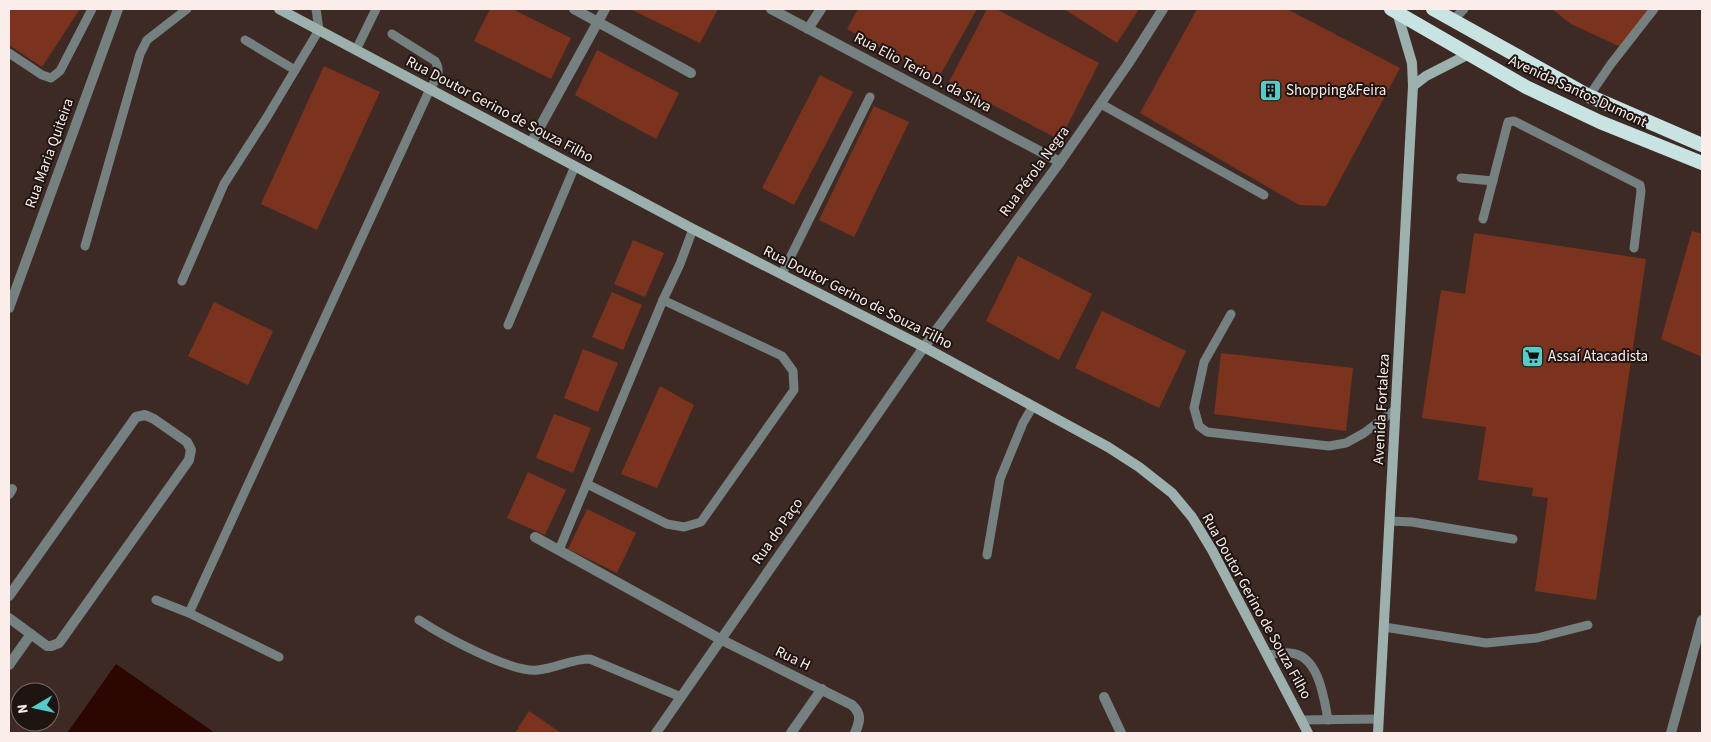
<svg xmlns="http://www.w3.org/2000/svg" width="1711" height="742" viewBox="0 0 1711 742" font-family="'Source Sans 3',sans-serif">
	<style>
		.water { fill: #2c0701 }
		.building { fill: #7b331e }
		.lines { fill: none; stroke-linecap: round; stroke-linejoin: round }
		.service { stroke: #758180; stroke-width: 9 }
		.minor { stroke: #758180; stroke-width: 10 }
		.secondary { stroke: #9cb0ae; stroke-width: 10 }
		.trunk { stroke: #c8e4e2; stroke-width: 14 }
		.labels { text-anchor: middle; stroke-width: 4; stroke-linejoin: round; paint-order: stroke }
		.street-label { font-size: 15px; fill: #fbede9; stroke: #1e1512 }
		.poi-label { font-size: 15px; fill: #fbede9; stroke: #1e1512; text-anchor: start }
	</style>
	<rect width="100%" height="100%" fill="#3e2a24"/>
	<path class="water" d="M 116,664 L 215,733 L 67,733 Z"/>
	<g class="building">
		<path d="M 9,9 L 80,9 L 42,67 L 9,45 Z"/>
		<path d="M 490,9 L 512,9 L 571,38 L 551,79 L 474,41 Z"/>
		<path d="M 630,9 L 718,9 L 700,43 Z"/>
		<path d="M 858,9 L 977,9 L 938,79 L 847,29 Z"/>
		<path d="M 987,9 L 996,9 L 1099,63 L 1060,140 L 949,82 Z"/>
		<path d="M 1064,9 L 1139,9 L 1117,43 Z"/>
		<path d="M 1197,9 L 1287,9 L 1400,68 L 1326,206 L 1299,205 L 1140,113 Z"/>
		<path d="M 1552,9 L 1652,9 L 1623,48 L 1571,24 Z"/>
		<path d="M 597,50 L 679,93 L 656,139 L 575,95 Z"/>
		<path d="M 324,66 L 380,92 L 317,230 L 261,204 Z"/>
		<path d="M 820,75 L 853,92 L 794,205 L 762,188 Z"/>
		<path d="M 874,106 L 909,122 L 854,237 L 819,220 Z"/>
		<path d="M 1692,231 L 1702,234 L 1702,357 L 1661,339 Z"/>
		<path d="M 1474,233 L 1646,259 L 1596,600 L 1535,591 L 1548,498 L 1532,496 L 1533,488 L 1478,480 L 1486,427 L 1422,418 L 1441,290 L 1465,294 Z"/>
		<path d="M 633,240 L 664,253 L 645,297 L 614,284 Z"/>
		<path d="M 1018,256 L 1092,294 L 1059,360 L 986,321 Z"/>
		<path d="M 612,292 L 642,305 L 623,350 L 592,337 Z"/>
		<path d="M 214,302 L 273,331 L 248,385 L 188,356 Z"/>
		<path d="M 1102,311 L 1186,351 L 1159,408 L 1075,368 Z"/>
		<path d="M 583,349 L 618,363 L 598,412 L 564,398 Z"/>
		<path d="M 1221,353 L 1353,368 L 1346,431 L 1214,414 Z"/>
		<path d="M 660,386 L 694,405 L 657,488 L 621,474 Z"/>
		<path d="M 554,414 L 591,428 L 573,473 L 536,458 Z"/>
		<path d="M 528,472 L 566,490 L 545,535 L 507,518 Z"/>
		<path d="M 587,509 L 636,533 L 617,573 L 568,549 Z"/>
		<path d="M 529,711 L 561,733 L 515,733 Z"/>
	</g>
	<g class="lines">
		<g class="service">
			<path d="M 1453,20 L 1464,9"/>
			<path d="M 245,40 L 295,70"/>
			<path d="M 356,50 L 376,9"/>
			<path d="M 9,53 L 42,75 L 51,78 L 60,71 L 92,9"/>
			<path d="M 1589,96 L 1611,64 L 1654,9"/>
			<path d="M 1101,104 L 1264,195"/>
			<path d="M 1461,178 L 1493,181"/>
			<path d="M 1483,219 L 1508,122 L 1514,121 L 1640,185 L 1641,191 L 1634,248"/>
			<path d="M 85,246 L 140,54 L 147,40 L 187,9"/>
			<path d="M 782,274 L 870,97"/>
			<path d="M 182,281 L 224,184 L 267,117 L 319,30 L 316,9"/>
			<path d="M 1231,314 L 1204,362 L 1194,408 L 1199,426 L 1207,432 L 1329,446 L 1346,443 L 1364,433 L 1396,409"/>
			<path d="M 508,325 L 575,166"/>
			<path d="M 587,484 L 667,524 L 684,527 L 701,522 L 794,390 L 793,371 L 782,356 L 663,300"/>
			<path d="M 1390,521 L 1412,522 L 1513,539"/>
			<path d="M 559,550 L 663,300 L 680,264 L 693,229"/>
			<path d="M 987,555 L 1000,479 L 1023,423 L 1033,406"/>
			<path d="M 156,600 L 189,613 L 279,657"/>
			<path d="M 189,613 L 430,89 C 436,79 442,72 435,61 L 392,34"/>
			<path d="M 419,620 C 443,636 511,673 538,670 C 556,668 572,659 590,659 L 681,697"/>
			<path d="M 1384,627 L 1486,643 L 1537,638 L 1588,625"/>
			<path d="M 1267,655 C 1275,654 1283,652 1290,653 C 1319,655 1324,698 1328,720"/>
			<path d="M 1301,720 L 1379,719"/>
		</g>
		<g class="minor">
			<path d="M 574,9 L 691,73"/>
			<path d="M 771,9 L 1060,162"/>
			<path d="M 808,29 L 821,9"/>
			<path d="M 531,143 L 605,9"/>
			<path d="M 9,308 L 118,9"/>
			<path d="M 9,494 L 12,489"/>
			<path d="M 535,537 L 720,639 L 852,705 C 862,714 860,721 855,733"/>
			<path d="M 9,596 L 136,417 L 145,415 L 154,419 L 187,442 L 191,450 L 189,460 L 59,643 L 51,646 L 47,646 L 9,618"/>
			<path d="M 9,665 L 31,634"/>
			<path d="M 1104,697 L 1121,733"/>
			<path d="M 656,733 L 924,347 L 1060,162 L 1128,64 L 1163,9"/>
			<path d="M 791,733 L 822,689"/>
			<path d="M 1671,733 L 1702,620"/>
		</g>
		<g class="secondary">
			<path d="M 279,9 L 693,229 L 924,347 L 1108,447 L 1139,467 L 1172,493 L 1192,517 L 1212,550 L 1308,733"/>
			<path d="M 1413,86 L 1426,76 L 1469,54"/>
			<path d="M 1378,733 L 1413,86 L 1412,63 L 1397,12"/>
		</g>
		<g class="trunk">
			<path d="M 1391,9 L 1526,87 L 1600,122 L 1702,163"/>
			<path d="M 1433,9 L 1589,96 L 1702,145"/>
		</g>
	</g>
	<defs>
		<symbol id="building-square" viewBox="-11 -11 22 22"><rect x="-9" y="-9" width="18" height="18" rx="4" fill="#53cdc9" stroke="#1e1512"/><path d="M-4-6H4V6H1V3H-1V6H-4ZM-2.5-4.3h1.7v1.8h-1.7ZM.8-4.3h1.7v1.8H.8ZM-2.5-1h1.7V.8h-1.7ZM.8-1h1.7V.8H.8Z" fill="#111"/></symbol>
		<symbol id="supermarket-square" viewBox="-11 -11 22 22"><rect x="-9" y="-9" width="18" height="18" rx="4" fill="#53cdc9" stroke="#1e1512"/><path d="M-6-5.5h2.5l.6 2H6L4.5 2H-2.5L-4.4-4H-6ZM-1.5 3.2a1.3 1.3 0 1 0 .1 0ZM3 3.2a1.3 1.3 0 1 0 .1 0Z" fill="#111"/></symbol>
	</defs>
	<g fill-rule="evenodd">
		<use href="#building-square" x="1258" y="78" width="25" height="25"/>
		<use href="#supermarket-square" x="1520" y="344" width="25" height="25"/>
	</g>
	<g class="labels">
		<g class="street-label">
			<text transform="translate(923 72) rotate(28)" y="5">Rua Elio Terio D. da Silva</text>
			<text transform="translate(1578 91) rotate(25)" y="5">Avenida Santos Dumont</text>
			<text transform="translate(500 109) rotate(28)" y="5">Rua Doutor Gerino de Souza Filho</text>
			<text transform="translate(49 153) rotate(-70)" y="5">Rua Maria Quiteira</text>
			<text transform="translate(1034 171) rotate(-54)" y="5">Rua Pérola Negra</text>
			<text transform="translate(858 297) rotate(27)" y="5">Rua Doutor Gerino de Souza Filho</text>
			<text transform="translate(1381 409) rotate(-87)" y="5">Avenida Fortaleza</text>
			<text transform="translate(777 531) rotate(-55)" y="5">Rua do Paço</text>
			<text transform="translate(1257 606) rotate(61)" y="5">Rua Doutor Gerino de Souza Filho</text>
			<text transform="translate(793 658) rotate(26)" y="5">Rua H</text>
		</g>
		<g class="poi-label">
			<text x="1286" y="95">Shopping&amp;Feira</text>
			<text x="1548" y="361">Assaí Atacadista</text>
		</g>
	</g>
	<rect width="1711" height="742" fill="none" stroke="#fbede9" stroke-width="20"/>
	<g transform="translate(35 707) rotate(261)"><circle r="24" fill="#1e1512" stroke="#766b68"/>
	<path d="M0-4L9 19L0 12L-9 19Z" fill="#53cdc9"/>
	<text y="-8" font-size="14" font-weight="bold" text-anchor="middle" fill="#fbede9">N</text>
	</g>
</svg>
